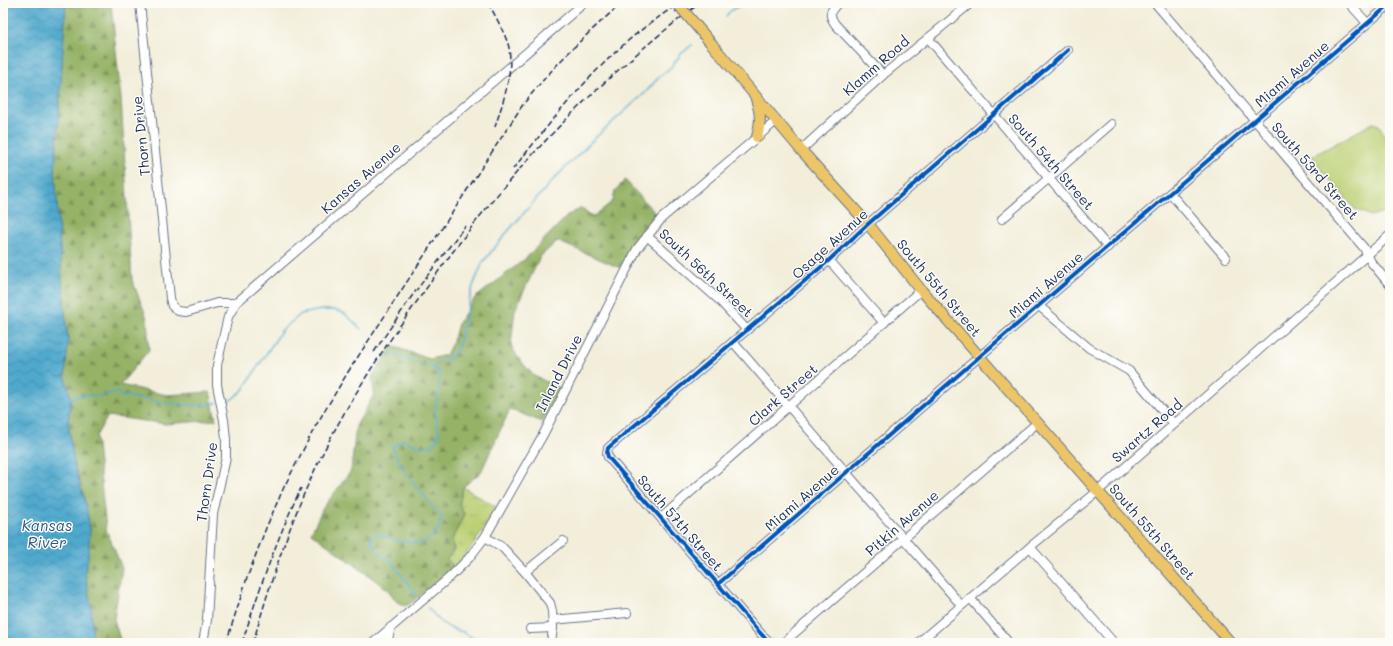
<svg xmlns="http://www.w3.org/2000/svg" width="1393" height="646" viewBox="0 0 1393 646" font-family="Mali,sans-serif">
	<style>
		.grass { fill: url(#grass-tufts); stroke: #6c8069 }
		.forest { fill: url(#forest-firs); stroke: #587062 }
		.pitch { fill: #bcd074; stroke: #6c8069 }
		.water { fill: url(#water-waves); stroke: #366c96 }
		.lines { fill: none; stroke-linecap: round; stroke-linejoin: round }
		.stream { stroke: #50a9cd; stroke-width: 1.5 }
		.minor-casing { stroke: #677289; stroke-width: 10 }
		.major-casing { stroke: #677289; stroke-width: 12 }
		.minor { stroke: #fff; stroke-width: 8 }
		.major { stroke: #edc569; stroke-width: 10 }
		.rail { stroke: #1b2f5e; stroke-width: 1.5; stroke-dasharray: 6 3; stroke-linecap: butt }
		.major-bridge-casing { stroke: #677289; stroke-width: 12; stroke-linecap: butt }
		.major-bridge { stroke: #edc569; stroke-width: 10 }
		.cycleway-casing { stroke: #fdfcf7; stroke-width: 6 }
		.cycleway { stroke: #0057b8; stroke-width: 4 }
		.labels { text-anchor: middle; stroke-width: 3; stroke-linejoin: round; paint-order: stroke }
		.street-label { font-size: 14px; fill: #1b2f5e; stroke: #fdfcf7 }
		.water-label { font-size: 15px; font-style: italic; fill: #2e5a85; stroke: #fdfcf7 }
	</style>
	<defs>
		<pattern id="grass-tufts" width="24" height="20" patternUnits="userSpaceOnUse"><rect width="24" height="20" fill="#bcd074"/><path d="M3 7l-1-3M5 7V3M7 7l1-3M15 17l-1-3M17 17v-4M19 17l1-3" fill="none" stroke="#a1b367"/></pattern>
		<pattern id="forest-firs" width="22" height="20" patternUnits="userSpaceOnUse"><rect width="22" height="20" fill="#95b266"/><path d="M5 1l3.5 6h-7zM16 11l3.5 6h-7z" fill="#799157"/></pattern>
		<pattern id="water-waves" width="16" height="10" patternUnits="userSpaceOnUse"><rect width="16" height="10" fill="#50a9cd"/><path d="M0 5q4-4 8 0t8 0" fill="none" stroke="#428aaa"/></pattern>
	</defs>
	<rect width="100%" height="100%" fill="#fdfcf7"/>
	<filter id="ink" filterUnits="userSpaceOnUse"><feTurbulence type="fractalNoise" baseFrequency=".025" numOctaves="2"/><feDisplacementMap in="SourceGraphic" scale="8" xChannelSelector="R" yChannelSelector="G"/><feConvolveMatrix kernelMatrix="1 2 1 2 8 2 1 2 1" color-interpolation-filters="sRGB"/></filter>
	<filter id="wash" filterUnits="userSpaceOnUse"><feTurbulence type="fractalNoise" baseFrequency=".012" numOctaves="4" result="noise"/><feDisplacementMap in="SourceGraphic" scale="16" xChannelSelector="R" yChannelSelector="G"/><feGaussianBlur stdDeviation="0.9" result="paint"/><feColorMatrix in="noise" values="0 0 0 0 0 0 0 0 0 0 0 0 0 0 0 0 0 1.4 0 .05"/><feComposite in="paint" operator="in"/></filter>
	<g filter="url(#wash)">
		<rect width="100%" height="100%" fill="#f3eeda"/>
		<path class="grass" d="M 463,487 L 496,507 C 483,531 473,548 454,567 L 447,559 L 454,550 L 452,540 L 464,514 L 459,505 Z"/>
		<g class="forest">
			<path d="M 66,3 L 111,3 L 121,98 L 132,280 L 147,318 L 149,350 L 120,385 L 167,395 L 210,392 L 216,420 L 166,424 L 108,416 L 96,436 L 106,529 L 122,568 L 114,619 L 121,643 L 93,643 L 91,606 L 85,573 L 88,557 L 90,529 L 86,505 L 74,464 L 68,423 L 71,398 L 65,376 L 68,341 L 62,282 L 55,170 Z"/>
			<path d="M 625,180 L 656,214 L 642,231 L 620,268 L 557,241 L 540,257 L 515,310 L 511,345 L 518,358 L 534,376 L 560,388 L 542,422 L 510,409 L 481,472 L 463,487 L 459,505 L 464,514 L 452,540 L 454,549 L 447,559 L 454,567 L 411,603 L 405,606 L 397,602 L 387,589 L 311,533 L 323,508 L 351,471 L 356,426 L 374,395 L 372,376 L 392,346 L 430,359 L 446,355 L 453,341 L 458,324 L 475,298 L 525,259 L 568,215 L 582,208 L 593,217 L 613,201 L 615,191 Z"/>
		</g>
		<path class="pitch" d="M 1373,123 L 1379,125 L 1390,146 L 1390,207 L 1387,211 L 1371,216 L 1355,209 L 1311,157 Z"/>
		<path class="water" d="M 3,3 L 66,3 L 55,170 L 62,282 L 68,341 L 65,376 L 71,398 L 68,423 L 74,464 L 86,505 L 90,529 L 88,557 L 85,573 L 91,606 L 93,643 L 3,643 Z"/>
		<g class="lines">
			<g class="stream">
				<path d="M 726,16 C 732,7 740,6 750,3"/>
				<path d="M 390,354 L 413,362 L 433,367 L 440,374 L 435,412 L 439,436 L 432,446 L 421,447 L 403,440 L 392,446 C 403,475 422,493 442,517 L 438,530 L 424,543 L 396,541 L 378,534 L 370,539 L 377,551 L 391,561 L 416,594"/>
				<path d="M 433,367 L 443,360 L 451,358 L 458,347 L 473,286 L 483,262 L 509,230 L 553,180 L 596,137 L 646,92 L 658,78 L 671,67 L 681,54 L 692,45"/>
				<path d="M 70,398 L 84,395 L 101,396 L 110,393 L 118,392 L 122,397 L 127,396 C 157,402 186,408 217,403"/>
				<path d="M 222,402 L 231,400 L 242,391 L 282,330 L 301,314 L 321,310 L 335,310 L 344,313 L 361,329"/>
				<path d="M 428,608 L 441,622 L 450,628 L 463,632 L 474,639 L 474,643"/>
			</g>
		</g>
	</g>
	<g filter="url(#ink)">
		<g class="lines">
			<defs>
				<g id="minor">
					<path d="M 140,3 L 170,298 L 172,306 L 178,311 L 186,312 L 217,303 L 236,303 L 584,3"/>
					<path d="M 838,3 C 830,11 828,14 835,24 L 883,75"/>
					<path d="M 1155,3 L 1364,248 L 1371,262 L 1390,285"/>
					<path d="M 1349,3 L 1367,23"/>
					<path d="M 928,38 L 1108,247"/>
					<path d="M 801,150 L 883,75 L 971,3"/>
					<path d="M 1170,193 L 1226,258"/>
					<path d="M 1002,219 L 1111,124"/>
					<path d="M 647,236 L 719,300 L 747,330"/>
					<path d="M 829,260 L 884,323"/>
					<path d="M 1039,306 L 1089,348 L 1129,371 L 1174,424"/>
					<path d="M 733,342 L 961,605"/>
					<path d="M 661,518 L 921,290"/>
					<path d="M 485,537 L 502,547 L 525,572 L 550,603 L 552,611 L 553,628 L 551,643"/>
					<path d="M 1030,547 L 1114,643"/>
					<path d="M 525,572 L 563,541"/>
					<path d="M 718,584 L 979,357 L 1390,4"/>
					<path d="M 970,598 L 1009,643"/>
					<path d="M 553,620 L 627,613"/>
					<path d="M 530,629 L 553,628"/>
					<path d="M 203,643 L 207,620 L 213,514 L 226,458 L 226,439 L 224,420 L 217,385 L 217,365 L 228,317 L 236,303"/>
					<path d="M 373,643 L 450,577 L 469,558 L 485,537 L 544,433 L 637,249 L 662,218 L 776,121"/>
					<path d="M 387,643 L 391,627"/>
					<path d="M 771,643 L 762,635 L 608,457 L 607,453 L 608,448 L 827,262 L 868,224 L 1068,50"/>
					<path d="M 783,643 L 1037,423"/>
					<path d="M 918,643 L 1030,547 L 1098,491 L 1390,235"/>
				</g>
				<g id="major">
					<path d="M 710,42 L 801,150 L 868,224 L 921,290 L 1231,643"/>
					<path d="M 756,99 C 761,114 761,121 757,137"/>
				</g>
			</defs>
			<use href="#minor" class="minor-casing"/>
			<use href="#major" class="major-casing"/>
			<use href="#minor" class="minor"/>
			<use href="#major" class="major"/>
			<g class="rail">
				<path d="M 488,3 C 494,13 507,37 509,48 C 513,75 503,102 495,127"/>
				<path d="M 675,12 L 688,3"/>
				<path d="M 513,169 C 547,127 580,84 620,48 C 638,31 659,17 679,3"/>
				<path d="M 374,352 L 412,296 L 465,226"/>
				<path d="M 226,643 L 247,578 L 266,528 L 284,487 L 315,427 L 348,372 L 522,106 C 553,66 584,36 622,3"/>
				<path d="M 242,643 C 259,590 277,538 301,488"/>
				<path d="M 253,643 C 271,580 291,518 320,459 C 347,403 382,351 418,300 C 447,259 477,218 510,180 C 567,114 631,55 700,3"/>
			</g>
			<defs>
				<path id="major-bridge" d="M 677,3 L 710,42"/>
			</defs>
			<use href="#major-bridge" class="major-bridge-casing"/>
			<use href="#major-bridge" class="major-bridge"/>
			<defs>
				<g id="cycleway">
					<path d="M 718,584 L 979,357 L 1390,4"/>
					<path d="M 771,643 L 762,635 L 608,457 L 607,453 L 608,448 L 827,262 L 868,224 L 1068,50"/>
				</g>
			</defs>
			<use href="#cycleway" class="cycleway-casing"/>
			<use href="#cycleway" class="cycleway"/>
		</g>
	</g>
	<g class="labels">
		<g class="street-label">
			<text transform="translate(876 66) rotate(-41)" y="5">Klamm Road</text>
			<text transform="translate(1292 74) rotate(-41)" y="5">Miami Avenue</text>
			<text transform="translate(141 136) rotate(-96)" y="5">Thorn Drive</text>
			<text transform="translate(1051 162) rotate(49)" y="5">South 54th Street</text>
			<text transform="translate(1315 171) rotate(49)" y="5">South 53rd Street</text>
			<text transform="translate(361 178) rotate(-41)" y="5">Kansas Avenue</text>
			<text transform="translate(830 244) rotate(-42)" y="5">Osage Avenue</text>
			<text transform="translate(706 273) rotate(43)" y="5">South 56th Street</text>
			<text transform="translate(1046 285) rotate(-41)" y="5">Miami Avenue</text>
			<text transform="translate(939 288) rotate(50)" y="5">South 55th Street</text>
			<text transform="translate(559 373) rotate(-63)" y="5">Inland Drive</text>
			<text transform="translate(783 395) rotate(-41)" y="5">Clark Street</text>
			<text transform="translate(1147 431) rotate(-41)" y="5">Swartz Road</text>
			<text transform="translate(207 482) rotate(-82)" y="5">Thorn Drive</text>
			<text transform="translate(802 498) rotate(-41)" y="5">Miami Avenue</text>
			<text transform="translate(680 523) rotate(49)" y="5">South 57th Street</text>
			<text transform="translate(902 523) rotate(-41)" y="5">Pitkin Avenue</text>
			<text transform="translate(1152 532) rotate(49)" y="5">South 55th Street</text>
		</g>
		<g class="water-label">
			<text x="47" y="531">Kansas<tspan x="47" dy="17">River</tspan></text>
		</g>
	</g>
	<rect width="1393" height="646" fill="none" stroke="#fdfcf7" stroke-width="16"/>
</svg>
